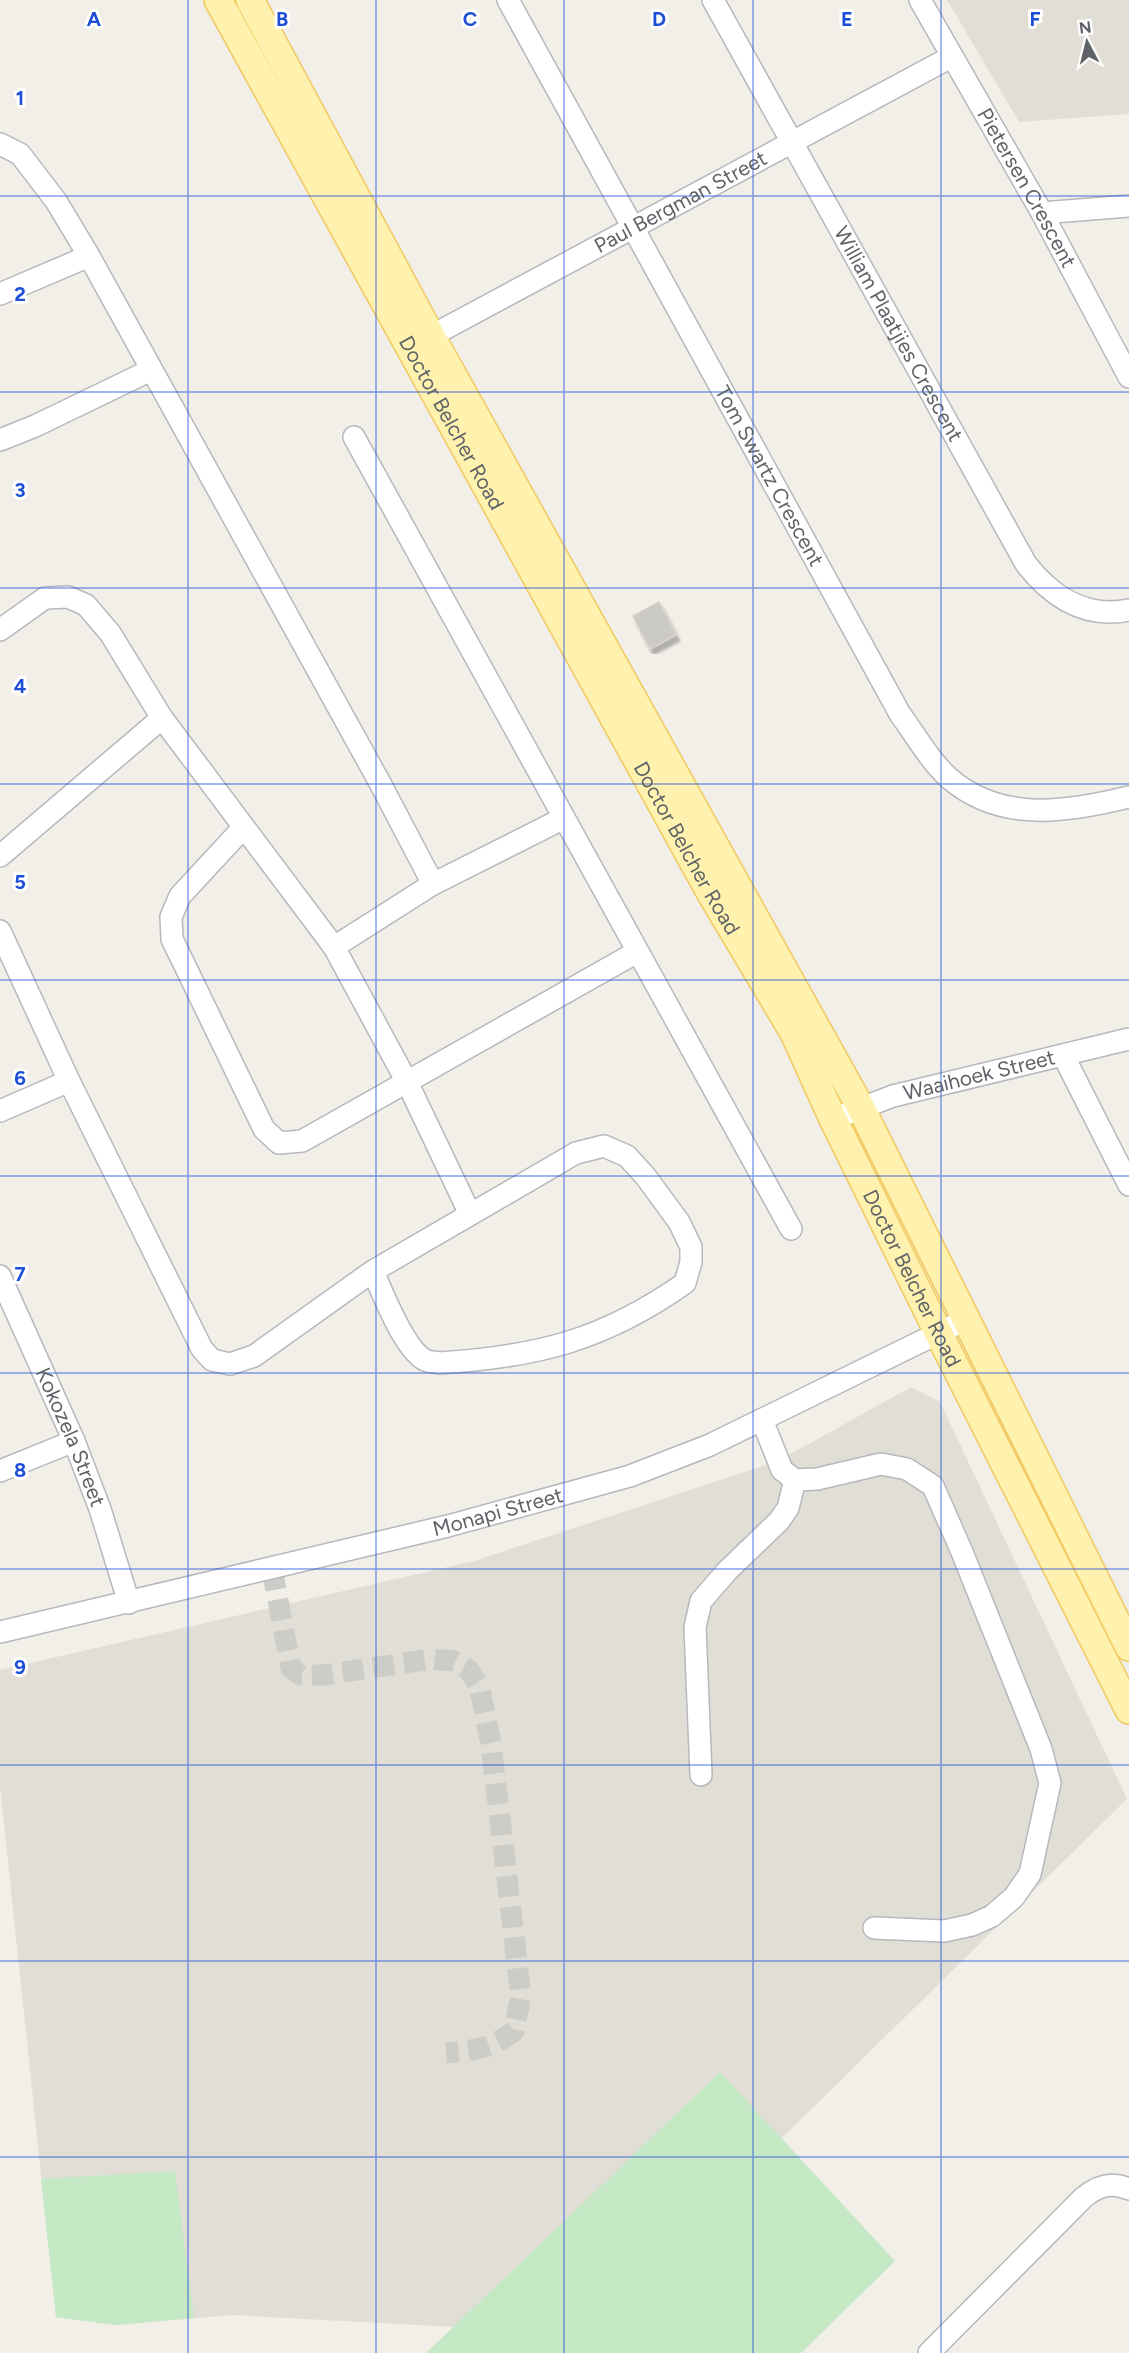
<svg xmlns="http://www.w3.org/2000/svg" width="1129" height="2353" viewBox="0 0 1129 2353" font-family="Figtree,sans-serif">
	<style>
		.education { fill: #e1ded6 }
		.green { fill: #c5e8c5 }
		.building { fill: #cccac5; stroke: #d6d1c6; stroke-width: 1.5; filter: url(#shadow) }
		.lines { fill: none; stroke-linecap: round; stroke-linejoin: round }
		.minor-tunnel { stroke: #ccccc8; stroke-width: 21; stroke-dasharray: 21 10; stroke-linecap: butt }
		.minor-casing { stroke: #b5b8bc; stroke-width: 24 }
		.major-casing { stroke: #f2c960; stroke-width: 30 }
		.minor { stroke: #fff; stroke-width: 21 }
		.major { stroke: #fff2af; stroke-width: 27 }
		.grid { fill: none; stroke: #1d4ed8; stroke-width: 1.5; stroke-opacity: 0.55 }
		.labels { text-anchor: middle; stroke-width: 6; stroke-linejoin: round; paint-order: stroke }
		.street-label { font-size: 21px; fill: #5f6368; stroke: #fff }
		.grid-label { font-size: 20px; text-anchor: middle; font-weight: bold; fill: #1d4ed8; stroke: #fff; stroke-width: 6; stroke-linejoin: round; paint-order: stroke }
	</style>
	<defs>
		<filter id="shadow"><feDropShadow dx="3.5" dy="6" stdDeviation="1.5" flood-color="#0004"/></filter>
	</defs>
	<rect width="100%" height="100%" fill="#f1efe8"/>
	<g class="education">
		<path d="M 947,0 L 1129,0 L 1129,114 L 1019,122 Z"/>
		<path d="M 911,1387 L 940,1402 L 1127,1799 L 781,2139 L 720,2073 L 454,2327 L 233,2315 L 116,2325 L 56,2317 L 0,1786 L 0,1670 L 474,1561 L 778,1461 Z"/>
	</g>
	<g class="green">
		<path d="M 720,2072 L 895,2261 L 801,2353 L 426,2353 Z"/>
		<path d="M 175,2171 L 194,2318 L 116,2325 L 56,2317 L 41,2179 Z"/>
	</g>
	<path class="building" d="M 659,602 L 676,635 L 650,649 L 633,616 Z"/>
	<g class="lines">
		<path class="minor-tunnel" d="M 272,1569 L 291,1668 L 300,1675 L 324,1675 L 432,1659 L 454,1661 L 468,1669 L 479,1685 L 491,1744 L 521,1996 L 514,2031 C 491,2049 475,2050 446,2053"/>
		<defs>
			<g id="minor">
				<path id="s1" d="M 508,0 L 900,714 C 916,736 930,761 950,779 C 1002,823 1068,812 1129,797"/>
				<path id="s2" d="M 713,0 L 1026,564 C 1052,597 1085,619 1129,610"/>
				<path id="s3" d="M 920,0 L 1042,213 L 1129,377"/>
				<path d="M 0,144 L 20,154 L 56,201 L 89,256 L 380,783 L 433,884"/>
				<path d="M 1042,213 L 1129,206"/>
				<path d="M 0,294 L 89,256"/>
				<path id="s4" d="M 418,343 L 951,57"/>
				<path d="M 354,437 L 791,1229"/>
				<path d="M 0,440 L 35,426 L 151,370"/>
				<path d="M 0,630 L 45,598 L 68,597 L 86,605 L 110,633 L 162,718 L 334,947 L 407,1082 L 470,1214"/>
				<path d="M 243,828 L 180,896 L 171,917 L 172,939 L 264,1129 L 279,1143 L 302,1141 L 637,952"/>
				<path d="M 0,856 L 162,718"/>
				<path d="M 0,931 L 69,1081 L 202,1349 L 212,1360 L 230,1364 L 254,1356 L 373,1271 L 576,1153 L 604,1146 L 627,1156 L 646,1177 L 679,1222 L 691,1247 L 691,1262 L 685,1283 C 604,1340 537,1357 439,1363 C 435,1362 428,1362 425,1360 C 404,1349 382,1292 373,1271"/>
				<path d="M 334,947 L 433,884 L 564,818"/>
				<path d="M 1063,1055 L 1129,1185"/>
				<path d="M 0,1111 L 69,1081"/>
				<path id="s5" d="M 833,1119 L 893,1096 L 1129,1039"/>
				<path id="s6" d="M 0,1276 L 74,1441 L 100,1509 L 129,1603"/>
				<path d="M 762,1420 L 782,1470 L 795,1480 L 817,1479 L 881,1464 L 907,1469 L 933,1486 L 962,1552 L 1041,1749 L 1050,1783 L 1030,1874 L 1014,1897 L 992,1916 L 972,1925 L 944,1931 L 874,1928"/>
				<path d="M 0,1471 L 74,1441"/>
				<path id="s7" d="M 0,1632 L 448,1526 L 630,1476 L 710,1445 L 967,1319"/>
				<path d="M 701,1775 L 695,1627 L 701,1601 L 727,1571 L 779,1521 L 788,1508 L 795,1480"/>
				<path d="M 929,2353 L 1083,2198 C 1097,2186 1111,2181 1129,2189"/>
			</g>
			<g id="major">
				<path id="s8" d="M 218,0 L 710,892 L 794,1033 L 833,1119 L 939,1334 L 1129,1710"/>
				<path d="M 250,0 L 431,336 L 861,1108 L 1129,1647"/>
			</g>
		</defs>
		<use href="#minor" class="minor-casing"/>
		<use href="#major" class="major-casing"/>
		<use href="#minor" class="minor"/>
		<use href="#major" class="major"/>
	</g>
	<path class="grid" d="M 188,0 L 188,2353M 376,0 L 376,2353M 564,0 L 564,2353M 753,0 L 753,2353M 941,0 L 941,2353M 0,196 L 1129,196M 0,392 L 1129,392M 0,588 L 1129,588M 0,784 L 1129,784M 0,980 L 1129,980M 0,1176 L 1129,1176M 0,1373 L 1129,1373M 0,1569 L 1129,1569M 0,1765 L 1129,1765M 0,1961 L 1129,1961M 0,2157 L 1129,2157"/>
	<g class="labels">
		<g class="street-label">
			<text dy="7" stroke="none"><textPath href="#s3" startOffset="216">Pietersen Crescent</textPath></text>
			<text dy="7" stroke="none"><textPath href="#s4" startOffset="298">Paul Bergman Street</textPath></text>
			<text dy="7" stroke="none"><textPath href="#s2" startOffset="382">William Plaatjies Crescent</textPath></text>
			<text dy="7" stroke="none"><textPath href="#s8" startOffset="483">Doctor Belcher Road</textPath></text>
			<text dy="7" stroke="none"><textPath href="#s1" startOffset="543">Tom Swartz Crescent</textPath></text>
			<text dy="7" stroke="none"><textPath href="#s8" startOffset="969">Doctor Belcher Road</textPath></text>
			<text dy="7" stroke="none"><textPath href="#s5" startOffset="153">Waaihoek Street</textPath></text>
			<text dy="7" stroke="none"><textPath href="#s8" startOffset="1455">Doctor Belcher Road</textPath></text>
			<text dy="7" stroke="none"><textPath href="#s6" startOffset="176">Kokozela Street</textPath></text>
			<text dy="7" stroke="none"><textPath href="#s7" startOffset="512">Monapi Street</textPath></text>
		</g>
	</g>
	<g class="grid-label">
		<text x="94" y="26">A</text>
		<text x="282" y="26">B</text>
		<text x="470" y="26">C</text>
		<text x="659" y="26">D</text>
		<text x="847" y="26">E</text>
		<text x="1035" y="26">F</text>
		<text x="20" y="105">1</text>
		<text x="20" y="301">2</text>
		<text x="20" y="497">3</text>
		<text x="20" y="693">4</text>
		<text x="20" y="889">5</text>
		<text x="20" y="1085">6</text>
		<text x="20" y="1281">7</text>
		<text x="20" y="1477">8</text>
		<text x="20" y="1674">9</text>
	</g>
	<g transform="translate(1087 42) rotate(353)" stroke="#ffffff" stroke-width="4.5" paint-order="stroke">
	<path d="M0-4.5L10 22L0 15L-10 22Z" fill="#5f6368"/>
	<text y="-9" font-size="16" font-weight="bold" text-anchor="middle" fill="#5f6368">N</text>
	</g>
</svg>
